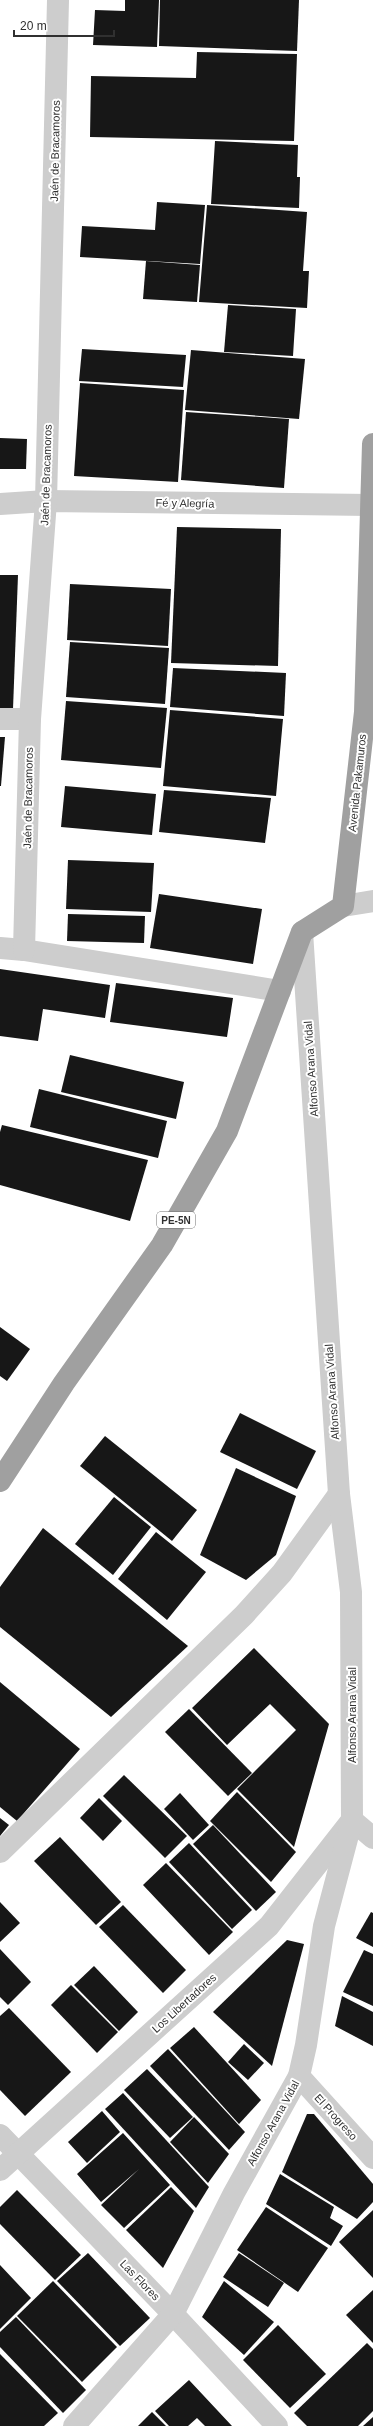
<svg xmlns="http://www.w3.org/2000/svg" width="373" height="2426" viewBox="0 0 373 2426" font-family="Helvetica,sans-serif">
	<style>
		.building { fill: #171717 }
		.lines { fill: none; stroke-linecap: round; stroke-linejoin: round }
		.minor { stroke: #cdcdcd; stroke-width: 22 }
		.trunk { stroke: #a0a0a0; stroke-width: 22 }
		.labels { text-anchor: middle; stroke-width: 4; stroke-linejoin: round; paint-order: stroke }
		.shield { fill: #fff; stroke: #6e6e6e; stroke-width: 1 }
		.shield-label { font-size: 10px; font-weight: bold; fill: #303030 }
		.street-label { font-size: 11px; fill: #303030; stroke: #fff }
	</style>
	<rect width="100%" height="100%" fill="#fff"/>
	<g class="building">
		<path d="M 125,0 L 159,0 L 157,47 L 93,45 L 95,10 L 125,11 Z"/>
		<path d="M 160,0 L 299,0 L 297,51 L 159,46 Z"/>
		<path d="M 197,52 L 297,54 L 294,141 L 90,137 L 91,76 L 196,78 Z"/>
		<path d="M 215,141 L 298,145 L 297,177 L 300,177 L 299,208 L 211,204 Z"/>
		<path d="M 157,202 L 205,205 L 200,264 L 80,257 L 82,226 L 155,230 Z"/>
		<path d="M 207,205 L 307,212 L 303,271 L 309,271 L 307,308 L 199,302 Z"/>
		<path d="M 146,261 L 200,265 L 197,302 L 143,299 Z"/>
		<path d="M 228,305 L 296,309 L 293,356 L 224,352 Z"/>
		<path d="M 82,349 L 186,355 L 183,387 L 79,381 Z"/>
		<path d="M 191,350 L 305,359 L 299,419 L 185,410 Z"/>
		<path d="M 80,383 L 184,390 L 178,482 L 74,476 Z"/>
		<path d="M 186,412 L 289,419 L 284,488 L 181,480 Z"/>
		<path d="M 0,438 L 27,439 L 26,469 L 0,469 Z"/>
		<path d="M 177,527 L 281,529 L 278,666 L 171,663 Z"/>
		<path d="M 0,575 L 18,575 L 13,709 L 0,708 Z"/>
		<path d="M 70,584 L 171,589 L 168,646 L 67,640 Z"/>
		<path d="M 70,642 L 169,648 L 165,704 L 66,697 Z"/>
		<path d="M 173,668 L 286,673 L 284,716 L 170,707 Z"/>
		<path d="M 66,701 L 167,708 L 161,768 L 61,760 Z"/>
		<path d="M 170,710 L 283,719 L 276,796 L 163,786 Z"/>
		<path d="M 0,737 L 5,737 L 1,786 L 0,786 Z"/>
		<path d="M 65,786 L 156,794 L 152,835 L 61,827 Z"/>
		<path d="M 164,790 L 271,798 L 265,843 L 159,832 Z"/>
		<path d="M 68,860 L 154,863 L 151,912 L 66,909 Z"/>
		<path d="M 159,894 L 262,909 L 253,964 L 150,948 Z"/>
		<path d="M 68,914 L 145,916 L 144,943 L 67,941 Z"/>
		<path d="M 0,969 L 110,985 L 105,1018 L 43,1009 L 38,1041 L 0,1036 Z"/>
		<path d="M 116,983 L 233,998 L 227,1037 L 110,1022 Z"/>
		<path d="M 70,1055 L 184,1082 L 176,1119 L 61,1092 Z"/>
		<path d="M 39,1089 L 167,1121 L 158,1158 L 30,1127 Z"/>
		<path d="M 2,1125 L 148,1160 L 130,1221 L 0,1185 L 0,1132 Z"/>
		<path d="M 0,1327 L 30,1349 L 7,1381 L 0,1376 Z"/>
		<path d="M 240,1413 L 316,1451 L 297,1489 L 220,1452 Z"/>
		<path d="M 105,1436 L 197,1510 L 172,1541 L 80,1466 Z"/>
		<path d="M 236,1468 L 296,1496 L 276,1555 L 246,1580 L 200,1555 Z"/>
		<path d="M 114,1497 L 151,1527 L 113,1575 L 75,1544 Z"/>
		<path d="M 43,1528 L 188,1646 L 111,1717 L 0,1627 L 0,1587 Z"/>
		<path d="M 156,1532 L 206,1572 L 167,1620 L 118,1579 Z"/>
		<path d="M 254,1648 L 329,1724 L 294,1847 L 237,1789 L 296,1730 L 270,1704 L 227,1745 L 192,1708 Z"/>
		<path d="M 0,1682 L 80,1749 L 17,1821 L 0,1807 Z"/>
		<path d="M 189,1709 L 252,1773 L 228,1796 L 165,1732 Z"/>
		<path d="M 124,1775 L 187,1836 L 165,1858 L 103,1796 Z"/>
		<path d="M 237,1792 L 296,1852 L 271,1882 L 210,1821 Z"/>
		<path d="M 180,1793 L 209,1825 L 193,1840 L 164,1809 Z"/>
		<path d="M 99,1798 L 122,1821 L 103,1841 L 80,1818 Z"/>
		<path d="M 0,1818 L 9,1825 L 0,1836 Z"/>
		<path d="M 213,1825 L 276,1892 L 256,1911 L 193,1844 Z"/>
		<path d="M 60,1837 L 121,1902 L 96,1925 L 34,1861 Z"/>
		<path d="M 189,1843 L 252,1910 L 232,1929 L 169,1862 Z"/>
		<path d="M 166,1863 L 233,1932 L 209,1955 L 143,1885 Z"/>
		<path d="M 0,1902 L 20,1923 L 0,1942 Z"/>
		<path d="M 123,1905 L 186,1970 L 163,1993 L 99,1927 Z"/>
		<path d="M 371,1912 L 373,1913 L 373,1947 L 356,1938 Z"/>
		<path d="M 287,1940 L 304,1944 L 272,2066 L 213,2012 Z"/>
		<path d="M 0,1949 L 31,1982 L 8,2005 L 0,1997 Z"/>
		<path d="M 364,1950 L 373,1954 L 373,2006 L 343,1992 Z"/>
		<path d="M 94,1966 L 138,2012 L 119,2031 L 74,1985 Z"/>
		<path d="M 71,1985 L 118,2032 L 97,2053 L 51,2005 Z"/>
		<path d="M 342,1996 L 373,2012 L 373,2046 L 335,2026 Z"/>
		<path d="M 9,2008 L 71,2072 L 25,2116 L 0,2090 L 0,2016 Z"/>
		<path d="M 194,2027 L 261,2100 L 239,2124 L 170,2048 Z"/>
		<path d="M 244,2044 L 264,2063 L 248,2080 L 228,2062 Z"/>
		<path d="M 168,2049 L 245,2132 L 229,2150 L 150,2066 Z"/>
		<path d="M 147,2069 L 193,2117 L 170,2138 L 124,2090 Z"/>
		<path d="M 123,2093 L 209,2187 L 196,2208 L 105,2109 Z"/>
		<path d="M 102,2111 L 120,2132 L 87,2163 L 68,2142 Z"/>
		<path d="M 307,2114 L 314,2114 L 373,2184 L 373,2202 L 357,2219 L 282,2172 Z"/>
		<path d="M 194,2117 L 229,2154 L 208,2183 L 170,2142 Z"/>
		<path d="M 123,2133 L 170,2185 L 124,2228 L 101,2205 L 139,2169 L 101,2202 L 77,2174 Z"/>
		<path d="M 280,2174 L 334,2207 L 330,2218 L 343,2226 L 331,2246 L 266,2204 Z"/>
		<path d="M 171,2187 L 194,2211 L 163,2268 L 126,2230 Z"/>
		<path d="M 17,2190 L 81,2255 L 55,2280 L 0,2224 L 0,2207 Z"/>
		<path d="M 266,2207 L 328,2248 L 298,2292 L 237,2250 Z"/>
		<path d="M 373,2210 L 373,2278 L 339,2242 Z"/>
		<path d="M 88,2253 L 150,2318 L 120,2346 L 57,2281 Z"/>
		<path d="M 239,2253 L 284,2283 L 268,2307 L 223,2277 Z"/>
		<path d="M 0,2265 L 31,2298 L 0,2329 Z"/>
		<path d="M 53,2281 L 117,2347 L 82,2382 L 17,2316 Z"/>
		<path d="M 224,2281 L 274,2322 L 244,2355 L 202,2317 Z"/>
		<path d="M 373,2290 L 373,2343 L 346,2315 Z"/>
		<path d="M 16,2317 L 86,2390 L 63,2413 L 0,2347 L 0,2332 Z"/>
		<path d="M 278,2325 L 326,2374 L 290,2408 L 243,2360 Z"/>
		<path d="M 367,2343 L 373,2349 L 373,2411 L 358,2426 L 307,2426 L 294,2413 Z"/>
		<path d="M 0,2354 L 58,2413 L 44,2426 L 0,2426 Z"/>
		<path d="M 189,2380 L 232,2426 L 205,2426 L 197,2418 L 188,2426 L 169,2426 L 155,2411 Z"/>
		<path d="M 152,2412 L 166,2426 L 138,2426 Z"/>
		<path d="M 373,2417 L 373,2426 L 363,2426 Z"/>
	</g>
	<g class="lines">
		<g class="minor">
			<path d="M 0,504 L 46,501 L 370,505"/>
			<path d="M 0,719 L 30,719"/>
			<path d="M 343,906 L 373,901"/>
			<path d="M 0,948 L 24,950 L 280,991"/>
			<path d="M 24,950 L 30,719 L 46,501 L 58,0"/>
			<path d="M 0,1852 L 244,1615 L 282,1573 L 339,1494"/>
			<path d="M 299,2076 L 373,2158"/>
			<path d="M 0,2135 L 173,2314 L 277,2426"/>
			<path d="M 0,2170 L 269,1926 L 352,1820 L 373,1838"/>
			<path d="M 74,2426 L 173,2314 L 234,2193 L 299,2076 L 306,2045 L 324,1926 L 352,1820 L 351,1592 L 339,1494 L 302,932"/>
		</g>
		<path class="trunk" d="M 0,1481 L 64,1383 L 162,1245 L 227,1131 L 302,932 L 343,906 L 365,712 L 373,444"/>
	</g>
	<g class="labels">
		<rect class="shield" x="157" y="1212" width="38" height="16" rx="3"/>
		<g class="shield-label">
			<text x="176" y="1224">PE-5N</text>
		</g>
		<g class="street-label">
			<text transform="translate(55 151) rotate(-89)" y="4">Jaén de Bracamoros</text>
			<text transform="translate(46 475) rotate(-88)" y="4">Jaén de Bracamoros</text>
			<text transform="translate(185 503) rotate(1)" y="4">Fé y Alegría</text>
			<text transform="translate(357 783) rotate(-84)" y="4">Avenida Pakamuros</text>
			<text transform="translate(28 798) rotate(-89)" y="4">Jaén de Bracamoros</text>
			<text transform="translate(311 1069) rotate(-94)" y="4">Alfonso Arana Vidal</text>
			<text transform="translate(332 1392) rotate(-94)" y="4">Alfonso Arana Vidal</text>
			<text transform="translate(352 1715) rotate(-90)" y="4">Alfonso Arana Vidal</text>
			<text transform="translate(184 2003) rotate(-42)" y="4">Los Libertadores</text>
			<text transform="translate(336 2117) rotate(48)" y="4">El Progreso</text>
			<text transform="translate(273 2123) rotate(-61)" y="4">Alfonso Arana Vidal</text>
			<text transform="translate(140 2280) rotate(46)" y="4">Las Flores</text>
		</g>
	</g>
	<path d="M14 30v6h100v-6" fill="none" stroke="#303030" stroke-width="2"/>
	<text x="20" y="30" font-size="12" fill="#303030" stroke="#ffffff" stroke-width="3" paint-order="stroke">20 m</text>
</svg>
